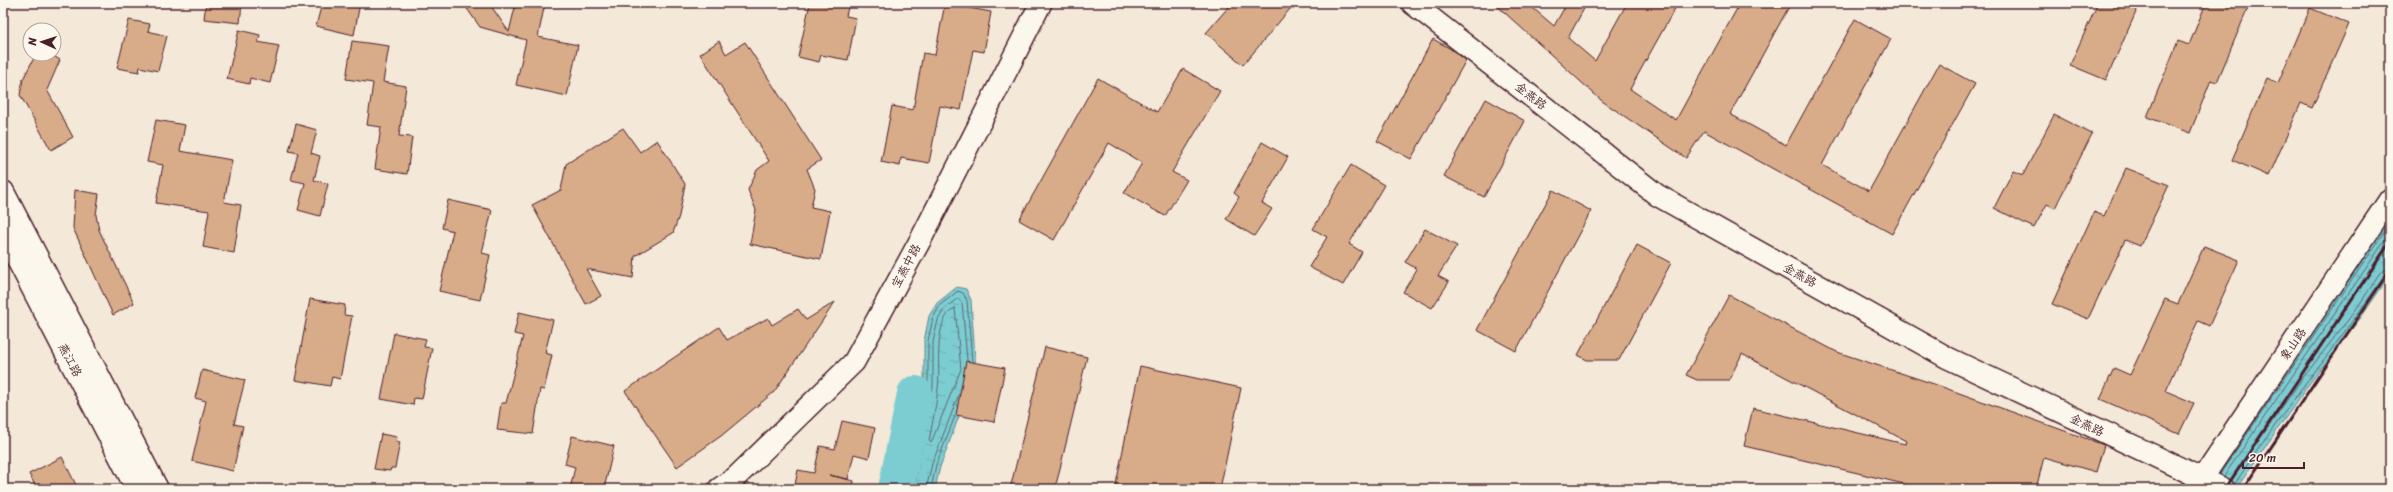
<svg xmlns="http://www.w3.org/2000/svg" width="2393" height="492" viewBox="0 0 2393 492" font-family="Sriracha,'LXGW WenKai TC',sans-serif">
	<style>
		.water { fill: url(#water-ripples); stroke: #68878f }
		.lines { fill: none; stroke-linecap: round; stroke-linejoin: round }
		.shore { stroke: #5e656e; stroke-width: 1 }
		.river { stroke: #7ccdd2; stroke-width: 36 }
		.building { fill: #d8ab89; stroke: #4a1f2b }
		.street-casing { stroke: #4a1f2b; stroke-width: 24 }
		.primary-casing { stroke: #4a1f2b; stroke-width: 25 }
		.street { stroke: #fbf7ec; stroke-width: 21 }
		.primary { stroke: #fbf7ec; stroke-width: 22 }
		.rail { stroke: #4a1f2b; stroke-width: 3 }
		.labels { text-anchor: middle; stroke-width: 4; stroke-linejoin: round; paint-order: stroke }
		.street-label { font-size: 12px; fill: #4a1f2b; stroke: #fbf7ec }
	</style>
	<defs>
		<pattern id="water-ripples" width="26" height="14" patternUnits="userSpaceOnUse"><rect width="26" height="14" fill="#7ccdd2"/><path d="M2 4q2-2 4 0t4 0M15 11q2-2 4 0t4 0" fill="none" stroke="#6db0b4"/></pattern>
	</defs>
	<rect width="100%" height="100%" fill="#f4e8d8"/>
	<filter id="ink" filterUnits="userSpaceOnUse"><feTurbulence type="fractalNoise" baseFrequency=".025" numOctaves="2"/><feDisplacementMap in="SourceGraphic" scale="8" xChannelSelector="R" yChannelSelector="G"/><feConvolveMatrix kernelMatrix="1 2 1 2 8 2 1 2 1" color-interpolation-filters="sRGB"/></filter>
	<g filter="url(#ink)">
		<g class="water">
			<path d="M 2390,217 L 2390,275 L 2362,316 L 2309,384 L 2236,489 L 2205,489 Z"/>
			<path d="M 957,287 L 966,289 L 971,300 L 976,371 L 940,467 L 935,489 L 905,489 L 924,387 L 924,341 L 929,316 L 937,303 Z"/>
		</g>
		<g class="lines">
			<g class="shore">
				<path d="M 955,308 L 961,369 L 931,443 L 929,441 C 932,424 936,407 938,389 C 941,369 932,319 955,308 Z"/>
				<path d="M 2220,474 L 2390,224"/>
				<path d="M 2224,476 L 2390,233"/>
				<path d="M 2231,480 L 2302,379 L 2355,311 L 2381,272 L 2390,268"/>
				<path d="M 2234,485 C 2281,412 2337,346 2385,275 L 2390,273"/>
				<path d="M 909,489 L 928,387 L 928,341 L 933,318 L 940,305 L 958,291 L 963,293 L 967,301 L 972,361"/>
				<path d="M 914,489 L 933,388 L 933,342 L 938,320 L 944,309 L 958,298 L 962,303 L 967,360"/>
				<path d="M 926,489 L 932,464 L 959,394"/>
				<path d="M 931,489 L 936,465 L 955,416"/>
			</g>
			<path class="river" d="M 896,489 L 915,394"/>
		</g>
		<g class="building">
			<path d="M 206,3 L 242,3 L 240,23 L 204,19 Z"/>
			<path d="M 322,3 L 360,3 L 354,35 L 316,26 Z"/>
			<path d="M 463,3 L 489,3 L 509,32 L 516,3 L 545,3 L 538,37 L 578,45 L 567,96 L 516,85 L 526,40 L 480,27 Z"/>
			<path d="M 810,3 L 849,3 L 846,16 L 856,18 L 848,60 L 821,55 L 819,62 L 798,57 Z"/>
			<path d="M 945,3 L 965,3 L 964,7 L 991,12 L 984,52 L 973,50 L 961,110 L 940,106 L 929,163 L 901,158 L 900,166 L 881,162 L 892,106 L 913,110 L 923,53 L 935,55 Z"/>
			<path d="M 1232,3 L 1295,3 L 1243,65 L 1206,33 Z"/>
			<path d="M 1494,3 L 1527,3 L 1554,26 L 1567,3 L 1587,3 L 1568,38 L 1595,61 L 1627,3 L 1678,3 L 1630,89 L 1676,120 L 1740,3 L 1791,3 L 1730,114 L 1786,145 L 1855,19 L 1891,39 L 1822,165 L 1869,191 L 1939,64 L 1975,84 L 1892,234 L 1704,131 L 1686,158 L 1602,101 Z"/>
			<path d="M 2098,3 L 2140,3 L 2106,80 L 2070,65 Z"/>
			<path d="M 2206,3 L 2250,3 L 2217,82 L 2211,80 L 2190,133 L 2147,117 L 2178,41 L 2189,45 Z"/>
			<path d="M 2310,8 L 2349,24 L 2312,108 L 2301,103 L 2269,176 L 2232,160 L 2267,78 L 2278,83 Z"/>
			<path d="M 129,20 L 150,24 L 148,31 L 167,36 L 158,71 L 140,67 L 139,72 L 117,68 Z"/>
			<path d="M 239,30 L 260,35 L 258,42 L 279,46 L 270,83 L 250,78 L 249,84 L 227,79 Z"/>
			<path d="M 1433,39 L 1449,48 L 1466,60 L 1411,159 L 1377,141 Z"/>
			<path d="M 352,41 L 389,46 L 383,82 L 406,86 L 399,136 L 412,137 L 407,174 L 375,169 L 381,127 L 367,125 L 373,83 L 346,79 Z"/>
			<path d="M 719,41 L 726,54 L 745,42 L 821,160 L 807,169 L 815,189 L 811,207 L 830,211 L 821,259 L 750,244 L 756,210 L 748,190 L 757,170 L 769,161 L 700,54 Z"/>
			<path d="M 36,54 L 50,54 L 60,60 L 47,90 L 73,137 L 51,150 L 20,95 L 23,79 Z"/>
			<path d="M 1183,69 L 1220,91 L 1172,172 L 1187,180 L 1165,216 L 1124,193 L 1142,163 L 1109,143 L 1054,240 L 1019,220 L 1098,78 L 1157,112 Z"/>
			<path d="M 1486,99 L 1525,121 L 1484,197 L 1444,176 Z"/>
			<path d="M 2054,115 L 2092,134 L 2055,208 L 2047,204 L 2034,228 L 1994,208 L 2013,171 L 2023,175 Z"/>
			<path d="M 156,120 L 185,125 L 180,151 L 232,160 L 224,202 L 241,205 L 234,253 L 203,247 L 209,211 L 156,203 L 163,165 L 147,162 Z"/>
			<path d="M 296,124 L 317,130 L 311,153 L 320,156 L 314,180 L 328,184 L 320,216 L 298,210 L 305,183 L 291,180 L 298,153 L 289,151 Z"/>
			<path d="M 623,128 L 640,152 L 657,140 L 685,184 L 679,216 L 673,233 L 635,256 L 633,278 L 586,269 L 601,296 L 586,304 L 532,205 L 561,190 L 566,164 Z"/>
			<path d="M 1262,142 L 1288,157 L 1262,203 L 1272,209 L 1254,236 L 1226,219 L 1239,197 L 1234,193 Z"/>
			<path d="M 1351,165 L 1384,185 L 1349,244 L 1362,252 L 1343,285 L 1309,267 L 1327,237 L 1313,229 Z"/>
			<path d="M 2126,168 L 2169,185 L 2140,246 L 2125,240 L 2088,319 L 2052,304 L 2094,212 L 2104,216 Z"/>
			<path d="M 75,190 L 99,194 L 96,215 L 99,230 L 134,303 L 113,315 L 73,228 Z"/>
			<path d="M 1553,190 L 1591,211 L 1516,351 L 1477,330 Z"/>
			<path d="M 448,200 L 492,210 L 482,253 L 490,255 L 480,300 L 439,291 L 453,231 L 442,228 Z"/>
			<path d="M 1425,229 L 1457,246 L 1438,276 L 1449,282 L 1432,308 L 1403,292 L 1417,269 L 1405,262 Z"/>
			<path d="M 1637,245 L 1671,263 L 1619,360 L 1587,360 L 1578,355 Z"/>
			<path d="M 2204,246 L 2239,260 L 2209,326 L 2198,321 L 2166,391 L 2194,403 L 2179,434 L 2100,399 L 2114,368 L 2130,375 L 2165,299 L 2178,304 Z"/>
			<path d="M 1729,295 L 1837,352 L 1934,384 L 2104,445 L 2096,472 L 2044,457 L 2036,489 L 1925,489 L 1744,446 L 1753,408 L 1905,444 L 1906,441 L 1742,354 L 1729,380 L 1697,380 L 1686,375 Z"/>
			<path d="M 310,299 L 345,305 L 344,315 L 352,316 L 340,379 L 332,377 L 330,386 L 295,380 Z"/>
			<path d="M 835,302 L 774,392 L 721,436 L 677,467 L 625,391 L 719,327 L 727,340 L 768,318 L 772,325 L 798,309 L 806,320 Z"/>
			<path d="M 519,312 L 553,320 L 545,353 L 552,355 L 544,390 L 540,389 L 533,434 L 497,430 L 501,403 L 506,403 L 523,336 L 514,334 Z"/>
			<path d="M 394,333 L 426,339 L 424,347 L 432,348 L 422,399 L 414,398 L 413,405 L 381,399 Z"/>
			<path d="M 1045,347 L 1087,357 L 1055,489 L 1010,489 Z"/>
			<path d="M 966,361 L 1005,368 L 994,422 L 956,415 Z"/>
			<path d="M 1140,366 L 1241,388 L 1220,489 L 1115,489 Z"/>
			<path d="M 202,370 L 245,380 L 234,424 L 243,426 L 233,471 L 192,461 L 206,401 L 195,398 Z"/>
			<path d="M 842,421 L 875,428 L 869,458 L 854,454 L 848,479 L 829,475 L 854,481 L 853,489 L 794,489 L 798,470 L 814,473 L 820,446 L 835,449 Z"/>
			<path d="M 381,434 L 397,437 L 396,441 L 400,442 L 395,468 L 391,468 L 390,471 L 374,469 Z"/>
			<path d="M 572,436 L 614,446 L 604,489 L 570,489 L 575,467 L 565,464 Z"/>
			<path d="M 62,457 L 78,489 L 37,489 L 29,474 Z"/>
		</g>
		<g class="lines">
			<defs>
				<g id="street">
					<path d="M 1412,3 L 1657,195 L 1948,358 L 2224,489"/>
					<path d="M 719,489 L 735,478 L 854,362 L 922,237 L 1041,3"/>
					<path d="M 2195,489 L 2390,199"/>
				</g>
				<g id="primary">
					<path d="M 3,192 L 157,489"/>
					<path d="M 3,231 L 137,489"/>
				</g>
			</defs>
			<use href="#street" class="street-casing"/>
			<use href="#primary" class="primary-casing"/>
			<use href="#street" class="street"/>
			<use href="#primary" class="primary"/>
			<g class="rail">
				<path d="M 2225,489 L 2390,242"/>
				<path d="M 2243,489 L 2390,270"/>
			</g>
		</g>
	</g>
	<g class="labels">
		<g class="street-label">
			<text transform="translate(1531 96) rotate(38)" y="4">金燕路</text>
			<text transform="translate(906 266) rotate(-62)" y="4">宝燕中路</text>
			<text transform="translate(1800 275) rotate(29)" y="4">金燕路</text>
			<text transform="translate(2293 344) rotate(-56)" y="4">象山路</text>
			<text transform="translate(70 360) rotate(62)" y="4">燕江路</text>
			<text transform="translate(2087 425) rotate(26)" y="4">金燕路</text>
		</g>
	</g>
	<rect width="2393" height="492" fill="none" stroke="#fbf7ec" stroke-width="16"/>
	<rect x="8" y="8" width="2377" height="476" fill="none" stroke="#4a1f2b" stroke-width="1.5" filter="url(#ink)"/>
	<g transform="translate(42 42) rotate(273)"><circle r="19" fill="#fbf7ec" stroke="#b4a19f"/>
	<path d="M0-3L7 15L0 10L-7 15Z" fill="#4a1f2b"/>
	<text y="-6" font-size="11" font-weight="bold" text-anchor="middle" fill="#4a1f2b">N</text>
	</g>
	<path d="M2243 462v6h61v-6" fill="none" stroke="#4a1f2b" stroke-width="2"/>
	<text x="2249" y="462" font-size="12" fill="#4a1f2b" stroke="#fbf7ec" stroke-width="3" paint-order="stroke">20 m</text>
</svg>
